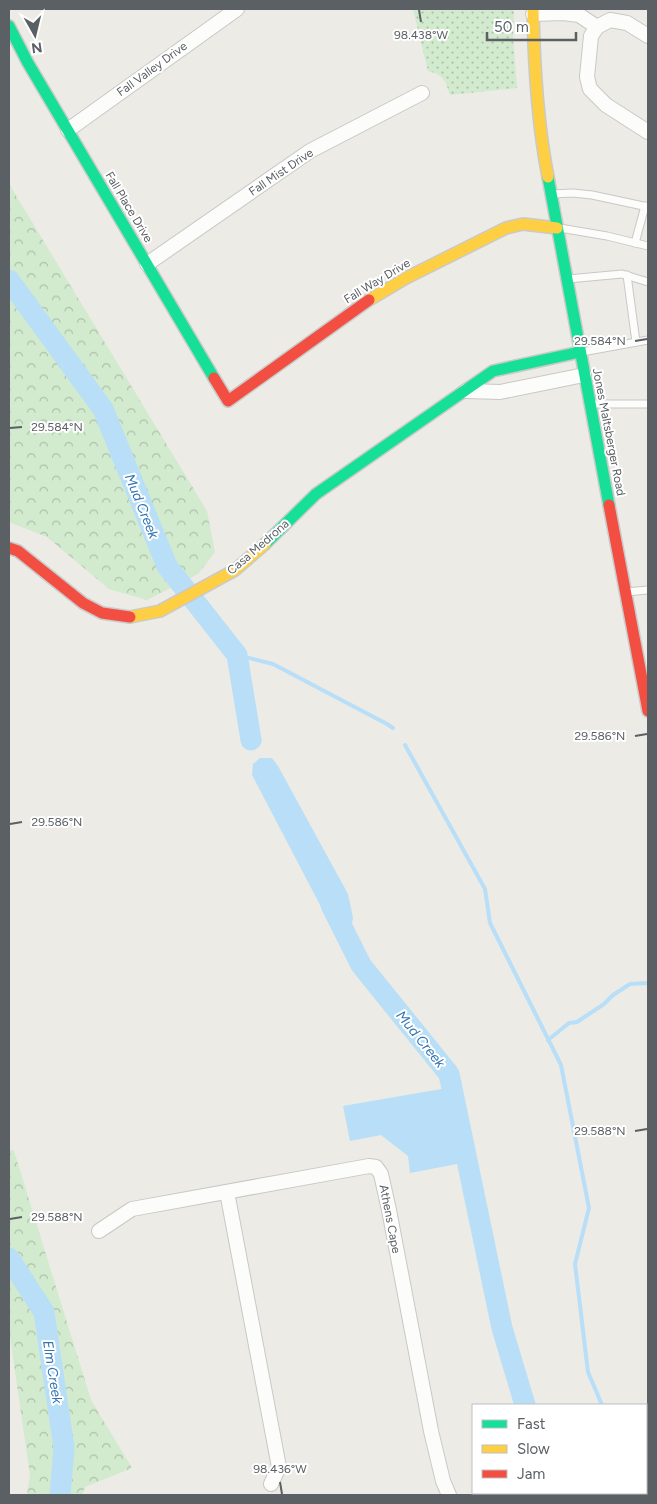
<svg xmlns="http://www.w3.org/2000/svg" width="657" height="1504" viewBox="0 0 657 1504" font-family="Figtree,sans-serif">
	<style>
		.green { fill: url(#green-dots) }
		.forest { fill: url(#forest-crowns) }
		.water { fill: #b8dff7 }
		.lines { fill: none; stroke-linecap: round; stroke-linejoin: round }
		.stream { stroke: #b8dff7; stroke-width: 4 }
		.river { stroke: #b8dff7; stroke-width: 21 }
		.lane-casing { stroke: #c8c8c7; stroke-width: 9 }
		.street-casing { stroke: #c8c8c7; stroke-width: 16 }
		.fast-casing { stroke: #c9cac9; stroke-width: 14 }
		.slow-casing { stroke: #c9cac9; stroke-width: 14 }
		.jam-casing { stroke: #c9cac9; stroke-width: 14 }
		.lane { stroke: #fcfcfb; stroke-width: 7 }
		.street { stroke: #fcfcfb; stroke-width: 14 }
		.fast { stroke: #16e098; stroke-width: 11 }
		.slow { stroke: #ffcf43; stroke-width: 11 }
		.jam { stroke: #f24e42; stroke-width: 11 }
		.ticks { fill: none; stroke: #5b6065; stroke-width: 2 }
		.labels { text-anchor: middle; stroke-width: 4; stroke-linejoin: round; paint-order: stroke }
		.street-label { font-size: 12px; fill: #5b6065; stroke: #fff }
		.water-label { font-size: 14px; font-style: italic; fill: #3275b3; stroke: #fff }
		.ticks-label { font-size: 12px; text-anchor: middle; fill: #5b6065; stroke: #fff; stroke-width: 4; stroke-linejoin: round; paint-order: stroke }
	</style>
	<defs>
		<pattern id="green-dots" width="8" height="8" patternUnits="userSpaceOnUse" patternTransform="scale(1.25)"><rect width="8" height="8" fill="#d2eace"/><path d="M2 2h.1M6 6h.1" fill="none" stroke="#adc1ab" stroke-width="1.8" stroke-linecap="round"/></pattern>
		<pattern id="forest-crowns" width="20" height="18" patternUnits="userSpaceOnUse" patternTransform="scale(1.25)"><rect width="20" height="18" fill="#d2eace"/><path d="M2 6a3 3 0 1 1 6 0M12 15a3 3 0 1 1 6 0" fill="none" stroke="#adc1ab"/></pattern>
	</defs>
	<rect width="100%" height="100%" fill="#ecebe5"/>
	<path class="green" d="M 413,9 L 514,9 L 513,36 L 517,88 L 450,95 C 445,80 444,75 428,71 Z"/>
	<g class="forest">
		<path d="M 9,184 L 207,511 L 215,552 L 198,574 L 147,600 L 109,589 L 47,537 L 9,522 Z"/>
		<path d="M 9,1149 L 14,1151 L 91,1400 L 132,1468 L 85,1487 L 82,1495 L 27,1495 L 30,1475 L 9,1330 Z"/>
	</g>
	<g class="water">
		<path d="M 260,758 L 272,758 L 278,766 L 348,894 L 353,918 L 351,928 L 340,933 L 330,924 L 252,775 L 253,764 Z"/>
		<path d="M 447,1088 L 462,1163 L 410,1173 L 408,1156 L 381,1135 L 350,1141 L 343,1106 Z"/>
	</g>
	<g class="lines">
		<g class="stream">
			<path d="M 237,655 L 273,664 L 387,724 L 393,728"/>
			<path d="M 405,745 L 485,889 L 490,923 L 561,1065 L 589,1208 L 575,1264 L 588,1372 L 602,1405"/>
			<path d="M 548,1040 L 569,1023 L 577,1022 L 604,1004 L 613,995 L 630,984 L 648,983"/>
			<path d="M 646,1412 L 648,1412"/>
		</g>
		<g class="river">
			<path d="M 9,280 L 103,409 L 167,566 L 237,655 L 251,740"/>
			<path d="M 331,905 L 361,965 L 449,1074 L 502,1328 L 525,1405"/>
			<path d="M 9,1258 L 44,1312 L 64,1448 L 60,1495"/>
			<path d="M 549,1493 L 549,1495"/>
		</g>
		<defs>
			<g id="lane">
				<path d="M 552,194 L 573,193 L 592,195 L 648,207"/>
				<path d="M 560,228 L 607,236 L 648,246"/>
				<path d="M 635,243 L 645,206"/>
				<path d="M 627,275 L 636,342"/>
				<path d="M 568,279 L 622,274 L 648,282"/>
				<path d="M 582,352 L 648,340"/>
				<path d="M 590,404 L 648,404"/>
				<path d="M 626,592 L 648,590"/>
			</g>
			<g id="street">
				<path d="M 533,14 L 563,13 L 579,15 L 597,27 L 591,36 L 587,77 L 590,89 L 606,105 L 648,132"/>
				<path d="M 597,27 L 610,20 L 627,23 L 648,36"/>
				<path d="M 68,130 L 237,9"/>
				<path d="M 147,264 L 310,151 L 422,93"/>
				<path d="M 466,391 L 500,392 L 584,375"/>
				<path d="M 227,1192 L 279,1467 L 271,1484"/>
				<path d="M 99,1231 L 132,1209 L 369,1166 L 376,1167 L 381,1174 L 389,1210 L 431,1431 L 443,1481 L 449,1495"/>
			</g>
			<g id="fast">
				<path d="M 9,26 L 28,63 L 214,378"/>
				<path d="M 548,177 L 609,505"/>
				<path d="M 265,544 L 316,494 L 493,371 L 580,352"/>
			</g>
			<g id="slow">
				<path d="M 533,9 C 534,65 537,121 548,177"/>
				<path d="M 369,300 L 406,278 L 506,228 L 523,224 L 557,228"/>
				<path d="M 130,617 L 160,611 L 235,570 L 265,544"/>
			</g>
			<g id="jam">
				<path d="M 214,378 L 228,401 L 369,300"/>
				<path d="M 609,505 L 648,711"/>
				<path d="M 9,548 L 18,551 L 83,603 L 102,613 L 130,617"/>
			</g>
		</defs>
		<use href="#lane" class="lane-casing"/>
		<use href="#street" class="street-casing"/>
		<use href="#fast" class="fast-casing"/>
		<use href="#slow" class="slow-casing"/>
		<use href="#jam" class="jam-casing"/>
		<use href="#lane" class="lane"/>
		<use href="#street" class="street"/>
		<use href="#fast" class="fast"/>
		<use href="#slow" class="slow"/>
		<use href="#jam" class="jam"/>
	</g>
	<path class="ticks" d="M 419,10 L 421,22M 635,341 L 647,339M 10,428 L 22,427M 635,736 L 647,734M 10,824 L 22,822M 635,1131 L 647,1129M 10,1219 L 22,1217M 280,1482 L 282,1494"/>
	<g class="labels">
		<g class="street-label">
			<text transform="translate(152 69) rotate(-36)" y="4">Fall Valley Drive</text>
			<text transform="translate(281 172) rotate(-34)" y="4">Fall Mist Drive</text>
			<text transform="translate(129 207) rotate(59)" y="4">Fall Place Drive</text>
			<text transform="translate(377 281) rotate(-31)" y="4">Fall Way Drive</text>
			<text transform="translate(609 432) rotate(79)" y="4">Jones Maltsberger Road</text>
			<text transform="translate(258 547) rotate(-41)" y="4">Casa Medrona</text>
			<text transform="translate(390 1219) rotate(79)" y="4">Athens Cape</text>
		</g>
		<g class="water-label">
			<text transform="translate(142 506) rotate(68)" y="5">Mud Creek</text>
			<text transform="translate(421 1039) rotate(51)" y="5">Mud Creek</text>
			<text transform="translate(53 1372) rotate(81)" y="5">Elm Creek</text>
		</g>
	</g>
	<g class="ticks-label">
		<text x="421" y="39">98.438°W</text>
		<text x="600" y="345">29.584°N</text>
		<text x="57" y="431">29.584°N</text>
		<text x="600" y="740">29.586°N</text>
		<text x="57" y="826">29.586°N</text>
		<text x="600" y="1135">29.588°N</text>
		<text x="57" y="1221">29.588°N</text>
		<text x="280" y="1473">98.436°W</text>
	</g>
	<rect width="657" height="1504" fill="none" stroke="#5b6065" stroke-width="20"/>
	<rect x="472" y="1404" width="175" height="90" fill="#ffffff" stroke="#bdbfc1"/>
	<rect x="482" y="1420" width="25" height="8" fill="#16e098" stroke="#bdbfc1"/>
	<text x="517" y="1429" font-size="15" fill="#5b6065">Fast</text>
	<rect x="482" y="1445" width="25" height="8" fill="#ffcf43" stroke="#bdbfc1"/>
	<text x="517" y="1454" font-size="15" fill="#5b6065">Slow</text>
	<rect x="482" y="1470" width="25" height="8" fill="#f24e42" stroke="#bdbfc1"/>
	<text x="517" y="1479" font-size="15" fill="#5b6065">Jam</text>
	<g transform="translate(35 35) rotate(172)" stroke="#ffffff" stroke-width="4" paint-order="stroke">
	<path d="M0-4L9 19L0 12L-9 19Z" fill="#5b6065"/>
	<text y="-8" font-size="14" font-weight="bold" text-anchor="middle" fill="#5b6065">N</text>
	</g>
	<path d="M487 32v8h89v-8" fill="none" stroke="#5b6065" stroke-width="2.5"/>
	<text x="494" y="32" font-size="15" fill="#5b6065" stroke="#ffffff" stroke-width="4" paint-order="stroke">50 m</text>
</svg>
